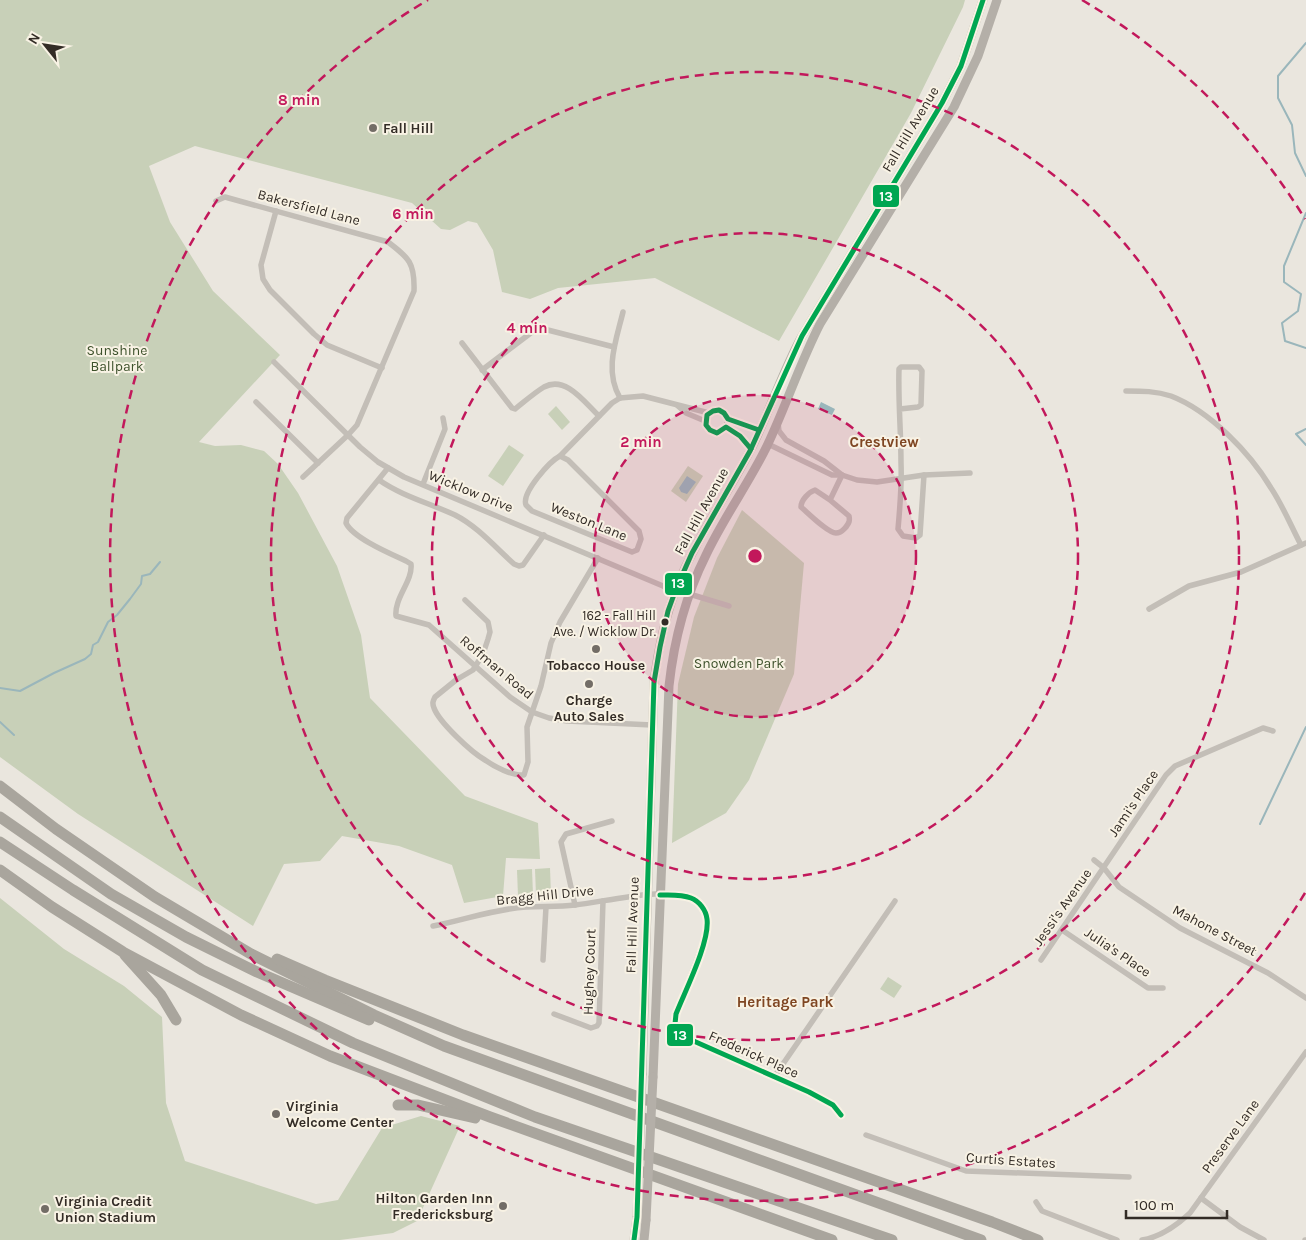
<svg xmlns="http://www.w3.org/2000/svg" width="1306" height="1240" viewBox="0 0 1306 1240" font-family="Karla,sans-serif">
	<style>
		.green { fill: #c8d0b8 }
		.water { fill: #9ab6bb }
		.lines { fill: none; stroke-linecap: round; stroke-linejoin: round }
		.stream { stroke: #9ab6bb; stroke-width: 2 }
		.street { stroke: #c3beb7; stroke-width: 5.5 }
		.secondary { stroke: #b4afa8; stroke-width: 9 }
		.highway { stroke: #a9a59d; stroke-width: 11 }
		.secondary-bridge { stroke: #b4afa8; stroke-width: 9 }
		.bus-1-casing { stroke: #f8f2e4; stroke-width: 9 }
		.bus-1 { stroke: #00a651; stroke-width: 5 }
		.ring { fill: none; stroke: #c2185b; stroke-width: 2.5; stroke-dasharray: 9 6 }
		.poi-dot { fill: #736d66; stroke: #f8f2e4; stroke-width: 2 }
		.bus-dot { fill: #332c26; stroke: #f8f2e4; stroke-width: 2 }
		.labels { text-anchor: middle; stroke-width: 4; stroke-linejoin: round; paint-order: stroke }
		.bus-label { font-size: 13px; fill: #332c26; stroke: #f8f2e4; text-anchor: end }
		.poi-label { font-size: 14px; font-weight: bold; fill: #332c26; stroke: #f8f2e4; text-anchor: start }
		.street-label { font-size: 14px; fill: #332c26; stroke: #f8f2e4 }
		.park-label { font-size: 14px; fill: #3d512b; stroke: #f8f2e4 }
		.neighbourhood-label { font-size: 15px; font-weight: bold; fill: #7f4622; stroke: #f8f2e4 }
		.centre { fill: #c2185b; stroke: #f8f2e4; stroke-width: 2.5 }
		.ring-label { font-size: 15px; text-anchor: middle; font-weight: bold; fill: #c2185b; stroke: #f8f2e4; stroke-width: 4; stroke-linejoin: round; paint-order: stroke }
		.line-badge { stroke: #f8f2e4; stroke-width: 2 }
		.badge-label { font-size: 14px; text-anchor: middle; font-weight: bold; fill: #fff }
	</style>
	<rect width="100%" height="100%" fill="#eae6de"/>
	<g class="green">
		<path d="M 0,0 L 965,0 L 963,7 L 911,113 L 779,341 L 655,278 L 558,288 L 530,299 L 502,292 L 493,250 L 477,223 L 468,221 L 450,230 L 441,229 L 412,203 L 195,146 L 149,166 L 170,222 L 213,291 L 280,355 L 199,442 L 215,446 L 241,445 L 264,451 L 278,464 L 298,493 L 337,566 L 361,635 L 370,698 L 465,796 L 538,823 L 540,859 L 506,858 L 503,896 L 464,903 L 452,865 L 399,846 L 342,836 L 320,861 L 284,864 L 253,926 L 78,814 L 0,757 Z"/>
		<path d="M 556,406 L 570,422 L 562,430 L 548,414 Z"/>
		<path d="M 509,445 L 524,455 L 503,486 L 488,476 Z"/>
		<path d="M 688,466 L 703,476 L 686,502 L 671,491 Z"/>
		<path d="M 742,510 L 804,563 L 794,674 L 749,780 L 726,813 L 672,843 L 678,684 L 694,617 L 717,558 Z"/>
		<path d="M 550,868 L 551,895 L 536,895 L 535,869 Z"/>
		<path d="M 532,869 L 533,895 L 518,896 L 517,870 Z"/>
		<path d="M 0,898 L 64,949 L 124,986 L 162,1017 L 166,1103 L 185,1161 L 316,1204 L 338,1200 L 382,1128 L 421,1116 L 460,1126 L 417,1221 L 393,1233 L 340,1240 L 0,1240 Z"/>
		<path d="M 888,977 L 902,986 L 894,998 L 880,989 Z"/>
	</g>
	<g class="water">
		<path d="M 821,402 L 835,409 L 832,415 L 818,409 Z"/>
		<path d="M 687,476 L 696,482 L 687,494 L 681,492 L 679,488 Z"/>
	</g>
	<g class="lines">
		<g class="stream">
			<path d="M 1306,43 L 1278,76 L 1278,98 L 1292,125 L 1295,153 L 1306,176"/>
			<path d="M 1306,213 L 1284,266 L 1284,282 L 1301,294 L 1298,311 L 1282,323 L 1285,341 L 1306,348"/>
			<path d="M 1306,429 L 1296,434 L 1306,445"/>
			<path d="M 0,688 L 20,691 L 54,673 L 85,659 L 91,654 L 93,645 L 98,642 L 108,622 L 117,615 L 130,599 L 141,584 L 142,576 L 150,574 L 160,562"/>
			<path d="M 0,722 L 14,735"/>
			<path d="M 1260,824 L 1306,727"/>
		</g>
		<g class="street">
			<path d="M 216,201 L 225,197 L 388,242 C 409,258 415,263 414,291 L 357,425 L 348,435 L 303,477"/>
			<path d="M 276,211 L 261,265 L 263,279 L 270,290 L 314,334 L 327,345 L 382,368"/>
			<path d="M 462,343 L 512,408 L 515,409 C 524,402 534,393 544,387 C 566,375 585,403 599,416"/>
			<path d="M 274,362 L 360,447 L 378,462 L 404,477 L 663,586 L 729,606"/>
			<path d="M 482,370 L 536,329 L 540,328 L 614,347"/>
			<path d="M 1126,391 C 1142,391 1156,391 1171,396 C 1210,411 1250,453 1271,488 C 1283,506 1291,526 1301,545"/>
			<path d="M 620,398 C 604,370 616,341 623,312"/>
			<path d="M 256,402 L 318,463"/>
			<path d="M 678,406 L 686,413 L 705,421"/>
			<path d="M 900,409 L 918,407 L 921,405 L 922,371 L 919,367 L 901,367 L 899,369 C 898,400 901,431 901,463 C 902,485 900,507 898,529 L 903,536 L 916,538 L 920,535 L 924,475"/>
			<path d="M 728,419 L 726,427 L 720,432 L 710,430 C 704,425 704,419 709,413 L 718,410 L 724,413 L 728,419 L 759,430"/>
			<path d="M 778,423 L 779,431 L 786,440 L 824,461 L 842,475 L 857,480 L 877,482 L 924,475 L 970,473"/>
			<path d="M 726,427 L 742,436 L 751,449"/>
			<path d="M 768,444 L 832,475 L 842,475"/>
			<path d="M 560,456 L 568,460 L 639,531 L 641,539 L 637,550 L 632,552 L 532,511 C 531,510 527,506 526,505 C 521,493 550,461 560,456 Z"/>
			<path d="M 560,456 L 612,403 L 620,398 L 643,396 L 709,413"/>
			<path d="M 388,468 L 347,518 L 346,523 C 353,538 391,554 406,561 L 411,564 C 413,581 394,598 396,616 L 429,625 L 510,697 L 532,712 L 549,718 L 567,721 L 652,725"/>
			<path d="M 379,480 C 402,496 429,503 455,515 C 477,526 496,548 514,564 L 519,566 L 523,565 L 544,535"/>
			<path d="M 423,484 L 445,429 L 443,418"/>
			<path d="M 830,500 L 815,490 C 809,492 801,500 801,507 C 808,513 828,533 836,533 C 841,533 843,530 846,527 C 849,523 850,521 849,516 L 830,500 L 842,475"/>
			<path d="M 465,600 L 488,622 L 490,632 L 488,639 L 483,654 L 473,670 L 456,680 L 435,697 C 433,701 432,703 434,708 C 439,722 471,752 485,760 C 495,767 512,776 524,775 L 528,762 L 527,727 L 541,686 L 551,643 L 560,622 L 598,558"/>
			<path d="M 1149,609 L 1189,586 L 1241,572 L 1306,543"/>
			<path d="M 1094,860 L 1104,868 L 1119,887 L 1180,928 L 1268,973 L 1306,998"/>
			<path d="M 575,905 L 561,842 L 566,834 L 612,821"/>
			<path d="M 433,926 C 464,920 494,909 526,907 C 542,906 559,907 575,905 C 604,902 666,886 692,898 C 708,906 708,923 705,938 L 676,1014 C 674,1022 675,1027 680,1035 L 809,1092 L 833,1105 L 841,1115"/>
			<path d="M 1062,930 L 1148,988 L 1163,988"/>
			<path d="M 543,960 L 546,907"/>
			<path d="M 1041,960 L 1166,775 L 1175,766 L 1263,728 L 1273,731"/>
			<path d="M 554,1014 L 591,1028 L 597,1026 L 599,1023 L 603,901"/>
			<path d="M 774,1077 L 895,901"/>
			<path d="M 866,1135 L 966,1171 L 1129,1177"/>
			<path d="M 1201,1198 L 1240,1227 L 1264,1240"/>
			<path d="M 1036,1202 L 1042,1211 L 1117,1240"/>
			<path d="M 1142,1240 C 1161,1237 1176,1226 1190,1213 L 1306,1052"/>
			<path d="M 1305,1240 L 1306,1240"/>
		</g>
		<g class="secondary">
			<path d="M 642,1074 L 654,682 C 658,651 665,618 676,589 C 695,540 726,497 750,451 C 769,413 782,373 802,336 L 942,103 L 961,66 L 983,0"/>
			<path d="M 653,1077 L 669,686 C 674,640 685,597 706,555 C 724,517 749,483 767,446 C 786,406 800,363 820,324 L 954,107 L 978,56 L 997,0"/>
			<path d="M 634,1240 L 637,1217"/>
			<path d="M 644,1240 L 646,1220"/>
		</g>
		<g class="highway">
			<path d="M 0,786 L 56,829 L 155,897 L 251,954 L 374,1015 L 444,1046 L 981,1240"/>
			<path d="M 0,817 L 111,894 L 186,937 L 257,972 L 369,1020"/>
			<path d="M 0,842 L 73,890 L 202,970 L 353,1043 L 535,1117 L 892,1240"/>
			<path d="M 0,870 L 52,907 L 123,952 L 241,1015 L 330,1056 L 490,1117 L 832,1240"/>
			<path d="M 125,955 L 161,995 L 176,1020"/>
			<path d="M 277,959 L 325,980 L 463,1035 L 992,1222 L 1038,1240"/>
			<path d="M 398,1105 L 418,1105 L 475,1118"/>
		</g>
		<g class="secondary-bridge">
			<path d="M 637,1217 L 642,1074"/>
			<path d="M 646,1220 L 653,1077"/>
		</g>
		<defs>
			<g id="bus-1">
				<path d="M 751,449 L 740,436 L 726,427 L 717,433 L 710,430 L 706,425 L 707,415 L 713,411 L 719,410 L 724,413 L 728,419 L 759,430"/>
				<path d="M 660,895 C 670,895 681,894 691,898 C 699,901 706,910 707,919 C 710,942 685,991 676,1014 L 675,1024 L 680,1035 L 809,1092 L 833,1105 L 841,1115"/>
				<path d="M 634,1240 L 637,1217 L 654,682 L 660,647 L 668,611 L 676,589 L 692,553 L 750,451 L 802,336 L 942,103 L 961,66 L 983,0"/>
			</g>
		</defs>
		<use href="#bus-1" class="bus-1-casing"/>
		<use href="#bus-1" class="bus-1"/>
	</g>
	<circle cx="755" cy="556" r="161" fill="#c2185b" fill-opacity=".12"/>
	<g class="ring">
		<circle cx="755" cy="556" r="161"/>
		<circle cx="755" cy="556" r="323"/>
		<circle cx="755" cy="556" r="484"/>
		<path d="M1305 893A645 645 0 1 1 428 0M1082 0A645 645 0 0 1 1305 219"/>
	</g>
	<g class="poi-dot">
		<circle cx="373" cy="128" r="5"/>
		<circle cx="596" cy="649" r="5"/>
		<circle cx="589" cy="684" r="5"/>
		<circle cx="276" cy="1114" r="5"/>
		<circle cx="503" cy="1206" r="5"/>
		<circle cx="45" cy="1209" r="5"/>
	</g>
	<circle class="bus-dot" cx="665" cy="622" r="4.5"/>
	<g class="labels">
		<g class="bus-label">
			<text x="656" y="620">162 - Fall Hill<tspan x="656" dy="16">Ave. / Wicklow Dr.</tspan></text>
		</g>
		<g class="poi-label">
			<text x="383" y="133">Fall Hill</text>
			<text x="596" y="670" text-anchor="middle">Tobacco House</text>
			<text x="589" y="705" text-anchor="middle">Charge<tspan x="589" dy="16">Auto Sales</tspan></text>
			<text x="286" y="1111">Virginia<tspan x="286" dy="16">Welcome Center</tspan></text>
			<text x="493" y="1203" text-anchor="end">Hilton Garden Inn<tspan x="493" dy="16">Fredericksburg</tspan></text>
			<text x="55" y="1206">Virginia Credit<tspan x="55" dy="16">Union Stadium</tspan></text>
		</g>
		<g class="street-label">
			<text transform="translate(910 129) rotate(-59)" y="5">Fall Hill Avenue</text>
			<text transform="translate(309 207) rotate(15)" y="5">Bakersfield Lane</text>
			<text transform="translate(471 491) rotate(22)" y="5">Wicklow Drive</text>
			<text transform="translate(701 511) rotate(-61)" y="5">Fall Hill Avenue</text>
			<text transform="translate(589 521) rotate(22)" y="5">Weston Lane</text>
			<text transform="translate(497 667) rotate(40)" y="5">Roffman Road</text>
			<text transform="translate(1133 803) rotate(-56)" y="5">Jami's Place</text>
			<text transform="translate(545 895) rotate(-6)" y="5">Bragg Hill Drive</text>
			<text transform="translate(1062 907) rotate(-55)" y="5">Jessi's Avenue</text>
			<text transform="translate(632 925) rotate(-88)" y="5">Fall Hill Avenue</text>
			<text transform="translate(1215 930) rotate(28)" y="5">Mahone Street</text>
			<text transform="translate(1118 952) rotate(34)" y="5">Julia's Place</text>
			<text transform="translate(589 972) rotate(-88)" y="5">Hughey Court</text>
			<text transform="translate(754 1054) rotate(24)" y="5">Frederick Place</text>
			<text transform="translate(1230 1136) rotate(-54)" y="5">Preserve Lane</text>
			<text transform="translate(1011 1160) rotate(4)" y="5">Curtis Estates</text>
		</g>
		<g class="park-label">
			<text x="117" y="355">Sunshine<tspan x="117" dy="16">Ballpark</tspan></text>
			<text x="739" y="668">Snowden Park</text>
		</g>
		<g class="neighbourhood-label">
			<text x="884" y="447">Crestview</text>
			<text x="785" y="1007">Heritage Park</text>
		</g>
	</g>
	<circle cx="755" cy="556" r="8" class="centre"/>
	<g class="ring-label">
		<text x="299" y="105">8 min</text>
		<text x="413" y="219">6 min</text>
		<text x="527" y="333">4 min</text>
		<text x="641" y="447">2 min</text>
	</g>
	<g class="line-badge">
		<rect x="872" y="184" width="28" height="24" rx="5" fill="#00a651"/>
		<rect x="664" y="572" width="29" height="24" rx="5" fill="#00a651"/>
		<rect x="666" y="1023" width="28" height="24" rx="5" fill="#00a651"/>
	</g>
	<g class="badge-label">
		<text x="886" y="201">13</text>
		<text x="678" y="588">13</text>
		<text x="680" y="1040">13</text>
	</g>
	<g transform="translate(45 45) rotate(300)" stroke="#f8f2e4" stroke-width="4" paint-order="stroke">
	<path d="M0-4L9 19L0 12L-9 19Z" fill="#332c26"/>
	<text y="-8" font-size="14" font-weight="bold" text-anchor="middle" fill="#332c26">N</text>
	</g>
	<path d="M1126 1210v8h101v-8" fill="none" stroke="#332c26" stroke-width="2.5"/>
	<text x="1134" y="1210" font-size="15" fill="#332c26" stroke="#f8f2e4" stroke-width="4" paint-order="stroke">100 m</text>
</svg>
